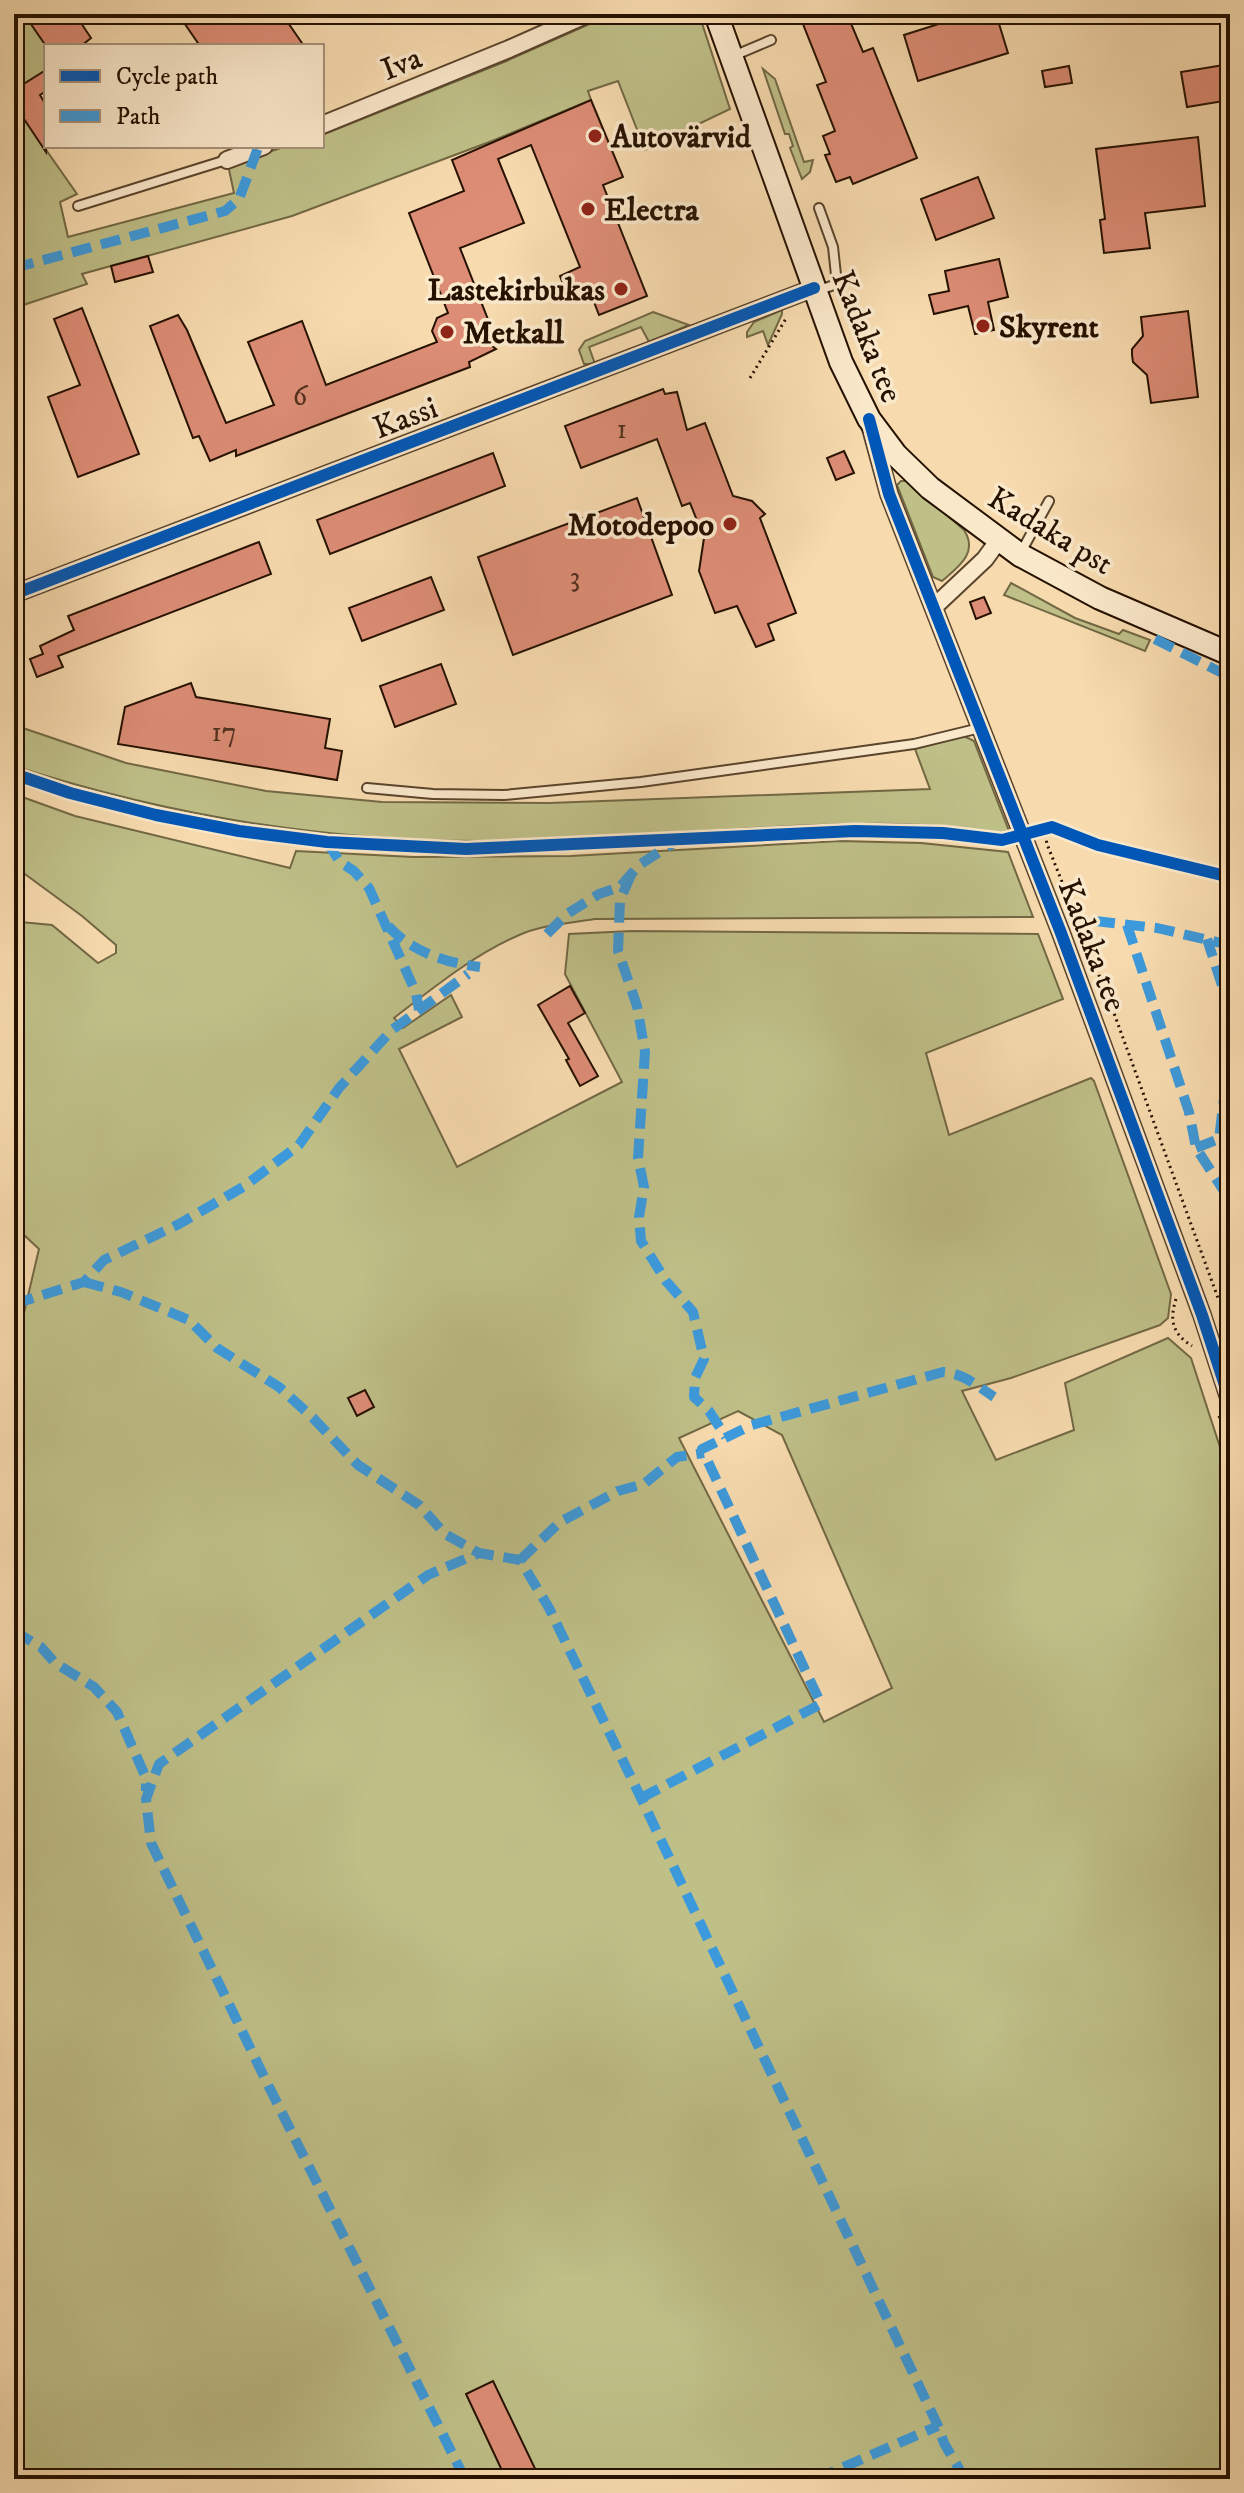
<svg xmlns="http://www.w3.org/2000/svg" width="1244" height="2493" viewBox="0 0 1244 2493" font-family="'IM FELL DW Pica',serif">
	<style>
		.green { fill: #bfbf88; stroke: #726844; stroke-width: 2; fill-rule: evenodd }
		.building { fill: #dd8d76; stroke: #251100; stroke-width: 2 }
		.lines { fill: none; stroke-linecap: round; stroke-linejoin: round }
		.lane-casing { stroke: #5a442c; stroke-width: 12 }
		.street-casing { stroke: #5a442c; stroke-width: 20 }
		.secondary-casing { stroke: #251100; stroke-width: 26 }
		.path { stroke: #251100; stroke-width: 3; stroke-dasharray: 2 4; stroke-linecap: butt }
		.lane { stroke: #fae8cb; stroke-width: 8 }
		.street { stroke: #fae8cb; stroke-width: 16 }
		.secondary { stroke: #fae8cb; stroke-width: 22 }
		.quiet { stroke: #3c9adc; stroke-width: 10; stroke-dasharray: 20 10; stroke-linecap: butt }
		.cycleway-casing { stroke: #fae8cb; stroke-width: 17 }
		.cycleway { stroke: #0057b8; stroke-width: 12 }
		.poi-dot { fill: #8f2418; stroke: #fae8cb; stroke-width: 3 }
		.labels { text-anchor: middle; stroke-width: 7; stroke-linejoin: round; paint-order: stroke }
		.number-label { font-size: 28px; fill: #53301e }
		.street-label { font-size: 32px; fill: #251100; stroke: #fae8cb }
		.poi-label { font-size: 32px; font-weight: bold; fill: #251100; stroke: #fae8cb; text-anchor: start }
	</style>
	<rect width="100%" height="100%" fill="#f7dbaf"/>
	<filter id="stains"><feTurbulence type="fractalNoise" baseFrequency=".0025" numOctaves="4"/><feColorMatrix values="0 0 0 0 .2 0 0 0 0 .09 0 0 0 0 .02 0 0 0 .5 -.17"/></filter>
	<radialGradient id="worn" r=".72"><stop offset=".6" stop-color="#630" stop-opacity="0"/><stop offset="1" stop-color="#630" stop-opacity=".3"/></radialGradient>
	<g class="green">
		<path d="M 14,14 L 31,14 L 46,46 L 46,70 L 14,90 Z"/>
		<path d="M 612,14 L 699,14 L 730,109 L 645,150 L 618,81 L 588,91 L 591,100 L 492,141 L 292,216 L 82,274 L 87,284 L 14,308 L 14,104 L 77,194 L 60,202 L 68,237 L 234,193 L 228,165 L 287,146 L 322,146 L 322,135 L 504,62 Z"/>
		<path d="M 763,69 L 775,79 L 804,162 L 813,160 L 810,172 L 802,179 L 790,148 L 793,146 L 789,134 L 785,134 Z"/>
		<path d="M 782,310 L 782,314 L 768,345 L 763,331 L 747,337 L 747,332 L 754,322 Z"/>
		<path d="M 653,312 L 689,325 L 649,342 L 641,327 L 589,347 L 595,364 L 584,364 L 579,350 L 585,341 Z"/>
		<path d="M 901,481 L 908,481 L 964,530 C 979,553 958,567 942,581 L 933,577 L 897,485 Z"/>
		<path d="M 1011,583 L 1075,618 L 1119,634 L 1123,630 L 1150,640 L 1145,651 L 1004,595 Z"/>
		<path d="M 14,725 L 126,763 L 266,791 L 382,802 L 549,803 L 930,789 L 915,749 L 964,736 L 974,741 L 1009,831 L 997,833 C 928,821 861,823 792,826 C 707,830 623,836 538,840 C 358,847 185,821 14,766 Z"/>
		<path d="M 14,794 L 75,816 L 290,868 L 296,851 L 413,857 L 571,856 L 840,841 L 921,843 L 1008,852 L 1033,917 L 595,919 C 569,923 541,925 517,936 C 472,956 433,988 394,1018 L 403,1028 L 451,995 L 462,1017 L 399,1049 L 457,1167 L 622,1082 L 565,974 L 569,934 L 632,931 L 1038,934 L 1063,999 L 926,1053 L 949,1135 L 1091,1078 L 1094,1081 L 1171,1294 L 1168,1318 L 1160,1325 L 1011,1378 L 962,1391 L 996,1460 L 1074,1430 L 1065,1383 L 1168,1338 L 1191,1358 L 1230,1478 L 1230,2479 L 14,2479 L 14,1342 L 24,1313 L 39,1249 L 24,1235 L 20,1164 L 14,1154 L 14,932 L 21,922 L 52,925 L 98,963 L 116,953 L 116,945 L 82,916 L 14,866 ZM 738,1411 L 782,1435 L 892,1688 L 824,1722 L 679,1438 Z"/>
	</g>
	<g class="building">
		<path d="M 24,14 L 75,14 L 91,38 L 81,46 L 46,46 Z"/>
		<path d="M 178,14 L 282,14 L 304,46 L 200,46 Z"/>
		<path d="M 799,14 L 847,14 L 863,52 L 873,48 L 917,158 L 853,184 L 850,177 L 836,182 L 825,155 L 830,154 L 823,136 L 835,131 L 817,85 L 826,82 Z"/>
		<path d="M 970,14 L 996,14 L 1008,53 L 918,81 L 904,35 Z"/>
		<path d="M 1230,64 L 1230,100 L 1187,107 L 1181,72 Z"/>
		<path d="M 1069,66 L 1072,83 L 1045,87 L 1042,71 Z"/>
		<path d="M 46,70 L 46,91 L 40,95 L 46,105 L 46,152 L 14,104 L 14,90 Z"/>
		<path d="M 591,100 L 623,177 L 603,185 L 647,296 L 599,315 L 587,284 L 566,292 L 560,276 L 580,267 L 531,145 L 498,159 L 524,223 L 460,248 L 489,322 L 484,324 L 490,337 L 488,343 L 496,349 L 469,362 L 470,367 L 236,456 L 236,450 L 210,461 L 199,436 L 193,438 L 150,326 L 178,315 L 187,330 L 226,423 L 274,405 L 248,342 L 302,321 L 326,385 L 437,342 L 432,331 L 437,318 L 448,313 L 409,213 L 464,191 L 452,160 Z"/>
		<path d="M 1198,137 L 1205,206 L 1145,213 L 1150,248 L 1104,253 L 1100,220 L 1105,219 L 1096,149 Z"/>
		<path d="M 978,177 L 994,218 L 936,240 L 921,199 Z"/>
		<path d="M 148,256 L 153,272 L 115,282 L 111,266 Z"/>
		<path d="M 999,259 L 1008,297 L 988,302 L 994,330 L 975,334 L 968,306 L 934,314 L 929,295 L 949,291 L 945,271 Z"/>
		<path d="M 82,308 L 139,454 L 78,477 L 48,397 L 80,385 L 54,319 Z"/>
		<path d="M 1188,311 L 1198,397 L 1151,403 L 1147,375 L 1133,362 L 1132,355 L 1132,349 L 1143,336 L 1141,317 Z"/>
		<path d="M 663,389 L 665,394 L 677,392 L 687,430 L 705,423 L 733,496 L 752,501 L 765,514 L 760,518 L 796,613 L 768,624 L 774,640 L 756,647 L 737,606 L 715,613 L 699,571 L 704,538 L 690,503 L 682,506 L 657,439 L 581,468 L 565,426 Z"/>
		<path d="M 844,451 L 854,473 L 836,480 L 827,458 Z"/>
		<path d="M 493,453 L 505,486 L 330,554 L 317,520 Z"/>
		<path d="M 637,498 L 672,595 L 513,655 L 478,557 Z"/>
		<path d="M 259,542 L 271,574 L 58,656 L 63,667 L 37,677 L 30,659 L 43,654 L 40,646 L 74,630 L 68,616 Z"/>
		<path d="M 431,577 L 444,610 L 362,641 L 349,608 Z"/>
		<path d="M 984,597 L 991,613 L 976,619 L 970,602 Z"/>
		<path d="M 441,664 L 456,704 L 395,727 L 380,686 Z"/>
		<path d="M 191,683 L 196,697 L 330,719 L 325,748 L 342,751 L 337,780 L 118,744 L 125,707 Z"/>
		<path d="M 570,986 L 585,1013 L 568,1023 L 598,1076 L 580,1086 L 566,1060 L 569,1059 L 538,1005 Z"/>
		<path d="M 365,1390 L 374,1407 L 357,1416 L 348,1398 Z"/>
		<path d="M 493,2381 L 540,2479 L 506,2479 L 466,2394 Z"/>
	</g>
	<g class="lines">
		<defs>
			<g id="lane">
				<path d="M 731,57 L 771,40"/>
				<path d="M 78,206 L 226,160"/>
				<path d="M 816,291 L 837,284 L 833,247 L 819,208"/>
				<path d="M 1020,554 L 1049,501"/>
				<path d="M 367,788 L 433,794 L 504,795 L 641,782 L 914,744 L 980,728"/>
			</g>
			<g id="street">
				<path d="M 322,125 L 509,49 L 588,14"/>
				<path d="M 227,160 L 264,146"/>
				<path d="M 871,428 L 889,494 L 1061,933 L 1202,1315 L 1230,1401"/>
				<path d="M 14,594 L 814,288"/>
				<path d="M 934,607 L 985,559 L 998,541"/>
			</g>
			<path id="secondary" d="M 716,14 L 841,362 L 869,419 L 896,455 L 930,488 L 1020,555 L 1100,598 L 1230,654"/>
		</defs>
		<use href="#lane" class="lane-casing"/>
		<use href="#street" class="street-casing"/>
		<use href="#secondary" class="secondary-casing"/>
		<g class="path">
			<path d="M 750,378 L 787,317"/>
			<path d="M 1044,829 L 1047,844 L 1115,1016 L 1218,1298 L 1230,1314"/>
			<path d="M 1176,1299 C 1169,1321 1173,1334 1192,1346"/>
			<path d="M 1219,1416 L 1230,1450"/>
		</g>
		<use href="#lane" class="lane"/>
		<use href="#street" class="street"/>
		<use href="#secondary" class="secondary"/>
		<g class="quiet">
			<path d="M 14,268 L 225,211 L 239,199 L 258,148"/>
			<path d="M 1155,639 L 1230,677"/>
			<path d="M 327,842 L 340,862 L 354,871 L 369,888 L 416,993 L 419,1010"/>
			<path d="M 631,875 L 620,900 L 618,951 L 637,1006 L 645,1052 L 638,1158 L 644,1187 L 639,1217 L 641,1241 L 666,1281 L 693,1312 L 704,1359 L 695,1378 L 694,1397 L 709,1411 L 726,1437"/>
			<path d="M 1095,921 L 1157,928 L 1230,945"/>
			<path d="M 1127,925 L 1189,1112 L 1196,1148 L 1224,1191 L 1230,1215"/>
			<path d="M 388,926 C 412,952 446,963 480,967"/>
			<path d="M 547,934 L 567,914 L 599,894 L 620,887 L 639,865 L 672,844"/>
			<path d="M 1196,1148 L 1219,1139 L 1224,1098 L 1228,1004 L 1207,939"/>
			<path d="M 84,1282 L 121,1292 L 189,1320 L 217,1348 L 279,1387 L 313,1418 L 358,1465 L 419,1505 L 445,1534 L 479,1553"/>
			<path d="M 14,1304 L 84,1282 L 104,1260 L 179,1224 L 243,1187 L 299,1145 L 339,1088 L 392,1030 L 468,974"/>
			<path d="M 520,1560 L 560,1522 L 618,1491 L 644,1484 L 677,1457 L 704,1453"/>
			<path d="M 14,1631 L 41,1647 L 55,1663 L 94,1687 L 117,1712 L 146,1778 L 146,1791"/>
			<path d="M 641,1798 L 821,1704 L 702,1449 L 752,1425 L 943,1372 C 965,1374 976,1385 994,1397"/>
			<path d="M 465,2479 L 269,2087 L 151,1843 L 146,1799 L 159,1764 L 428,1575 L 479,1553 L 520,1560 L 549,1608 L 641,1798 L 938,2426 L 944,2443 L 965,2479"/>
			<path d="M 816,2479 L 938,2426"/>
		</g>
		<defs>
			<g id="cycleway">
				<path d="M 869,419 L 889,494 L 1061,933 L 1202,1315 L 1230,1401"/>
				<path d="M 14,594 L 814,288"/>
				<path d="M 14,774 L 70,793 L 156,815 L 239,831 L 327,842 L 466,849 L 855,831 L 943,833 L 1002,840 L 1052,827 L 1098,845 L 1230,877"/>
			</g>
		</defs>
		<use href="#cycleway" class="cycleway-casing"/>
		<use href="#cycleway" class="cycleway"/>
	</g>
	<g class="poi-dot">
		<circle cx="595" cy="136" r="8"/>
		<circle cx="588" cy="209" r="8"/>
		<circle cx="621" cy="289" r="8"/>
		<circle cx="983" cy="326" r="8"/>
		<circle cx="447" cy="332" r="8"/>
		<circle cx="730" cy="524" r="8"/>
	</g>
	<g class="labels">
		<g class="number-label">
			<text x="300" y="405">6</text>
			<text x="622" y="438">1</text>
			<text x="575" y="586">3</text>
			<text x="224" y="741">17</text>
		</g>
		<g class="street-label">
			<text transform="translate(401 63) rotate(-22)" y="11">Iva</text>
			<text transform="translate(868 336) rotate(68)" y="11">Kadaka tee</text>
			<text transform="translate(405 417) rotate(-21)" y="11">Kassi</text>
			<text transform="translate(1051 530) rotate(31)" y="11">Kadaka pst</text>
			<text transform="translate(1093 945) rotate(69)" y="11">Kadaka tee</text>
		</g>
		<g class="poi-label">
			<text x="611" y="147">Autovärvid</text>
			<text x="604" y="220">Electra</text>
			<text x="605" y="300" text-anchor="end">Lastekirbukas</text>
			<text x="999" y="337">Skyrent</text>
			<text x="463" y="343">Metkall</text>
			<text x="714" y="535" text-anchor="end">Motodepoo</text>
		</g>
	</g>
	<rect width="1244" height="2493" fill="none" stroke="#f7dbaf" stroke-width="48"/>
	<rect x="16" y="16" width="1212" height="2461" fill="none" stroke="#251100" stroke-width="4"/>
	<rect x="24" y="24" width="1196" height="2445" fill="none" stroke="#251100" stroke-width="2"/>
	<rect x="44" y="44" width="280" height="104" fill="#fae8cb" stroke="#a5927a" stroke-width="2"/>
	<rect x="60" y="70" width="40" height="12" fill="#0057b8" stroke="#a5927a" stroke-width="2"/>
	<text x="116" y="84" font-size="24" fill="#251100">Cycle path</text>
	<rect x="60" y="110" width="40" height="12" fill="#3c9adc" stroke="#a5927a" stroke-width="2"/>
	<text x="116" y="124" font-size="24" fill="#251100">Path</text>
	<rect width="100%" height="100%" filter="url(#stains)"/>
	<rect width="100%" height="100%" fill="url(#worn)"/>
</svg>
